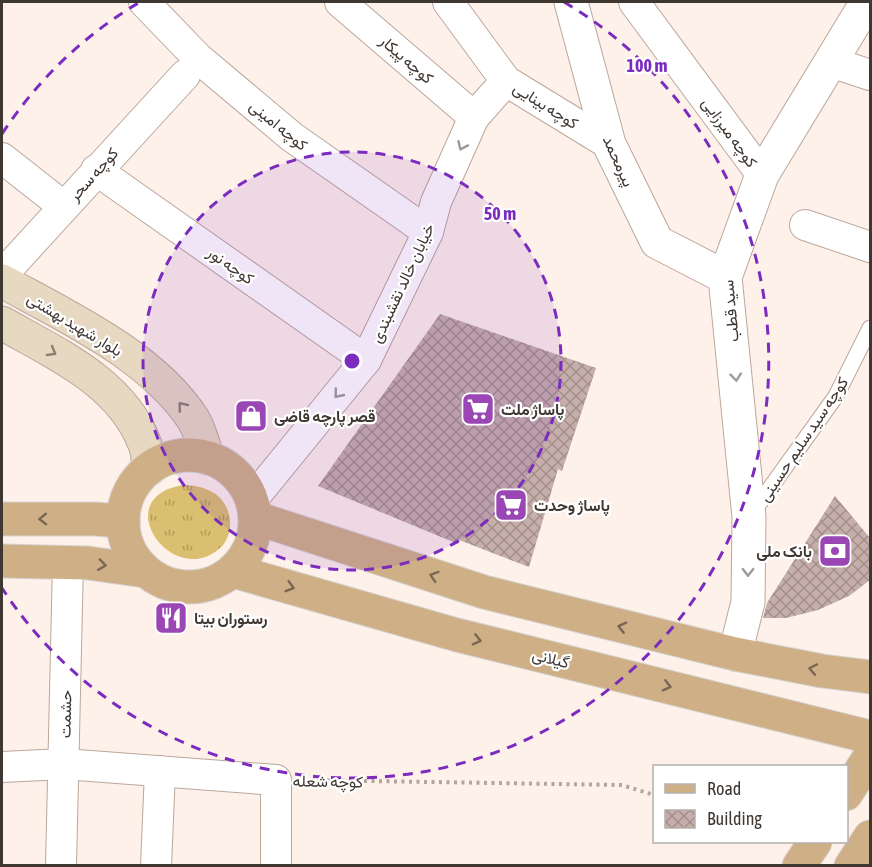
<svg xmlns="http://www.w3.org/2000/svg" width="872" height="867" viewBox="0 0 872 867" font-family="'Asap Condensed',Vazirmatn,sans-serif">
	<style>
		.grass { fill: url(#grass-tufts) }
		.building { fill: url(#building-cross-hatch) }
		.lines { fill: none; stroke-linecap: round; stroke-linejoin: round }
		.service-casing { stroke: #bba79c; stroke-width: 17 }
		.minor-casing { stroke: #bba79c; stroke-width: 32 }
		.tertiary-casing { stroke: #bba79c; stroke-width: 35 }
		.secondary-casing { stroke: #bba79c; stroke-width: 35 }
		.primary-casing { stroke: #d5d3d2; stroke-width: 35 }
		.path { stroke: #b0a59f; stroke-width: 4; stroke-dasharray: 3 4.5; stroke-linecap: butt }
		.service { stroke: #fff; stroke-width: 15 }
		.minor { stroke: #fff; stroke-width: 30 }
		.tertiary { stroke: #fff; stroke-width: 33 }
		.secondary { stroke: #e7d8c2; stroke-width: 33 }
		.primary { stroke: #cfb086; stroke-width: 33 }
		.oneway { stroke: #9f9b98 }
		.oneway2 { stroke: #8b7f73 }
		.oneway3 { stroke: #796754 }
		.ring { fill: none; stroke: #7b2cbf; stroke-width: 3; stroke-dasharray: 10 8 }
		.labels { text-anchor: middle; stroke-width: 4.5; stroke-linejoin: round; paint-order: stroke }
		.street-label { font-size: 16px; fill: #3f3732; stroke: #fff }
		.poi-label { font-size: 16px; font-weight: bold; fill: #3f3732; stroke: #fff; text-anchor: start }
		.centre { fill: #7b2cbf; stroke: #fff; stroke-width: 3 }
		.ring-label { font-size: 18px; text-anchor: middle; font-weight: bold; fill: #7b2cbf; stroke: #fff; stroke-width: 4.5; stroke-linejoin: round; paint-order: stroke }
	</style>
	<defs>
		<pattern id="grass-tufts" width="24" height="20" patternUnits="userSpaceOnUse" patternTransform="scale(1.5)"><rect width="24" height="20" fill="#dabf70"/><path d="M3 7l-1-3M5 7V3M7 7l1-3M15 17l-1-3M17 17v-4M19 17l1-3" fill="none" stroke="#b29c5d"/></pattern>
		<pattern id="building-cross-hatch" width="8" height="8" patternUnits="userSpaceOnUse" patternTransform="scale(1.5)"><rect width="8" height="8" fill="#c6afaa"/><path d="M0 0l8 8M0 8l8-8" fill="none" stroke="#a28f8b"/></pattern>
	</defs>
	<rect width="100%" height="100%" fill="#fef1ea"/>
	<path class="grass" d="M 183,485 C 194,485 204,487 214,493 C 233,505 236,535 219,549 C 172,589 107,498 183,485 Z"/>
	<g class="building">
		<path d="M 440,314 L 596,368 L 562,471 L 558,469 L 529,567 L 459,540 L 458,544 L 318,486 Z"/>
		<path d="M 835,496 L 870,538 L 870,580 L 849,596 L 818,610 L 786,618 L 763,618 L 767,603 Z"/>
	</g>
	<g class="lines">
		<defs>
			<path id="service" d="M 753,512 L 836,396 L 870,328"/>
			<g id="minor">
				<path d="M 144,2 L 198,58 L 292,137 L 428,232"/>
				<path d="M 340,2 L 474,117"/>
				<path d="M 448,2 L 506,81 L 609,144"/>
				<path d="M 634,2 L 762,175"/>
				<path d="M 831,62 L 870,75"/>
				<path d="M 2,158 L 63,206"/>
				<path d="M 96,170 L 366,360"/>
				<path d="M 805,225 L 870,247"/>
				<path d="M 2,275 L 185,75"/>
				<path d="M 252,500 L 366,360 L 428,232 L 436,202 L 474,117 L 506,81"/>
				<path d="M 2,767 L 64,764 L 276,780 L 276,866"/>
				<path d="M 61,866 L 68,563"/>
				<path d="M 156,866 L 160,771"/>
			</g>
			<g id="tertiary">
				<path d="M 571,2 L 609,144 L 657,242 L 725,277"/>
				<path d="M 735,654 L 748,602 L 749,517 L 725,277 L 762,175 L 867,2"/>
			</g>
			<g id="secondary">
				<path d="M 2,281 C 66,316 152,356 193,419 C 200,430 203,445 208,458"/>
				<path d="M 2,323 C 54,353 120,381 144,442 C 148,450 148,460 149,469"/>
			</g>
			<g id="primary">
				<circle cx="189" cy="521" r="66"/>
				<path d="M 256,518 L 484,592 L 735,654 L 822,671 L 870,677"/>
				<path d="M 2,519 L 94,519 L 123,521"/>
				<path d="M 2,561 L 88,563 L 145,571"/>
				<path d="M 233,571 L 457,635 L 870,737"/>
				<path d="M 846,794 L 870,756"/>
				<path d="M 799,866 L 815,842"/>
				<path d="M 851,866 L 870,837"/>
			</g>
		</defs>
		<use href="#service" class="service-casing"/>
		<use href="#minor" class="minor-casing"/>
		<use href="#tertiary" class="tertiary-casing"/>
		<use href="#secondary" class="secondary-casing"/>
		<use href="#primary" class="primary-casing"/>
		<path class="path" d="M 304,780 L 622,785 L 654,795"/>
		<use href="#service" class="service"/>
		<use href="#minor" class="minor"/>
		<use href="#tertiary" class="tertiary"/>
		<use href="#secondary" class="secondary"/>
		<use href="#primary" class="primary"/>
	</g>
	<defs><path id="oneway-chevron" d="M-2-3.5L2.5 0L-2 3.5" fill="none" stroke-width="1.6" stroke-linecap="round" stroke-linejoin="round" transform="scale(1.5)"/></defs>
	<g class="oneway">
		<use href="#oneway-chevron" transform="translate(462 146) rotate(114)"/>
		<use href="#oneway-chevron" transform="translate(736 377) rotate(84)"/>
		<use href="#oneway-chevron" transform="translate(338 394) rotate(129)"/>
		<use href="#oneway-chevron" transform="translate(748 572) rotate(91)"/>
	</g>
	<g class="oneway2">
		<use href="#oneway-chevron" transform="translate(52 352) rotate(30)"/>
		<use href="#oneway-chevron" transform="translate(182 406) rotate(-129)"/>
	</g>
	<g class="oneway3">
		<use href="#oneway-chevron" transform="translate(43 519) rotate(179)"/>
		<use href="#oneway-chevron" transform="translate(102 565) rotate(8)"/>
		<use href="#oneway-chevron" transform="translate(434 576) rotate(-162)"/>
		<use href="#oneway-chevron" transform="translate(290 587) rotate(16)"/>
		<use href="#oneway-chevron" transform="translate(622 627) rotate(-166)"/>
		<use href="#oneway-chevron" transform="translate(477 640) rotate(14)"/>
		<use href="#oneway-chevron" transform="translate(813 669) rotate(-169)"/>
		<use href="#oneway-chevron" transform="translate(667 686) rotate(14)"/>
	</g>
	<circle cx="352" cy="361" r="209" fill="#7b2cbf" fill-opacity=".12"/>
	<g class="ring">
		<circle cx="352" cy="361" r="209"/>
		<path d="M2 134A417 417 0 0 1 140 2M564 2A417 417 0 1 1 2 588"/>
	</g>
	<defs>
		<symbol id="supermarket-square" viewBox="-11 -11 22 22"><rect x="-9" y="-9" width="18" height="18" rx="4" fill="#9a47b5" stroke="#fff"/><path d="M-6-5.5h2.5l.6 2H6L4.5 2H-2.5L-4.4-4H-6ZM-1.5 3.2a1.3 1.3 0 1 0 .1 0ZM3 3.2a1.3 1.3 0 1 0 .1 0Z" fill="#fff"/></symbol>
		<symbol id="shop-square" viewBox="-11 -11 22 22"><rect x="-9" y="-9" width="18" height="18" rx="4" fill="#9a47b5" stroke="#fff"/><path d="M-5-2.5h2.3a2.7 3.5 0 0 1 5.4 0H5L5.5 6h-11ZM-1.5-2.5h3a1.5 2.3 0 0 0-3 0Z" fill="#fff"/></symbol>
		<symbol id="bank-square" viewBox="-11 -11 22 22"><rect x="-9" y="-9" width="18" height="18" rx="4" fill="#9a47b5" stroke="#fff"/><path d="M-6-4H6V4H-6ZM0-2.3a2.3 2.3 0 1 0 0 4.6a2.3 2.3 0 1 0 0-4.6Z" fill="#fff"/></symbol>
		<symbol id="restaurant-square" viewBox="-11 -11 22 22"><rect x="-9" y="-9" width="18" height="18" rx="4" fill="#9a47b5" stroke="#fff"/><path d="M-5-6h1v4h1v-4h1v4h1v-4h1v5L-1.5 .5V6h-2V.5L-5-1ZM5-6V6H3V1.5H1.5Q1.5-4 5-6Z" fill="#fff"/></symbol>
	</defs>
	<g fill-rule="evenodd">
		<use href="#supermarket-square" x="459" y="390" width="38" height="38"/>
		<use href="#shop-square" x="232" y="397" width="38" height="38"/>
		<use href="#supermarket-square" x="492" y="486" width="38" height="38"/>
		<use href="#bank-square" x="816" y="532" width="38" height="38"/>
		<use href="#restaurant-square" x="152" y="599" width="38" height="38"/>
	</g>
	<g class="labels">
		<g class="street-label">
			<text transform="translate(407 59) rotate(41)" y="6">کوچه پیکار</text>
			<text transform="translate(546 105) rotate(32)" y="6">کوچه بینایی</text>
			<text transform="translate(279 125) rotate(39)" y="6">کوچه امینی</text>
			<text transform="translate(730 132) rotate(54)" y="6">کوچه میرزایی</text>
			<text transform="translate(619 161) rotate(66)" y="6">پیرمحمد</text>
			<text transform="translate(93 174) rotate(-48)" y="6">کوچه سحر</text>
			<text transform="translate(231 265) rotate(35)" y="6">کوچه نور</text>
			<text transform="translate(402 283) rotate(-65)" y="6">خیابان خالد نقشبندی</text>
			<text transform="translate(730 311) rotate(-95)" y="6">سید قطب</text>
			<text transform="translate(75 324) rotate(31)" y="6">بلوار شهید بهشتی</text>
			<text transform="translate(803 439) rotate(-56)" y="6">کوچه سید سلیم حسینی</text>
			<text transform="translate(551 658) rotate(14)" y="6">گیلانی</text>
			<text transform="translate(65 714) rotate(-89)" y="6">حشمت</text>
			<text transform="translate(328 781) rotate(1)" y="6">کوچه شعله</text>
		</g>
		<g class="poi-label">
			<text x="501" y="415">پاساژ ملت</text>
			<text x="274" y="422">قصر پارچه قاضی</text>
			<text x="534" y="511">پاساژ وحدت</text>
			<text x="812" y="557" text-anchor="end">بانک ملی</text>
			<text x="194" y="624">رستوران بیتا</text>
		</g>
	</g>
	<circle cx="352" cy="361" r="9" class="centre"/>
	<g class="ring-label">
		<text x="647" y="72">100 m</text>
		<text x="500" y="220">50 m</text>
	</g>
	<rect width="872" height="867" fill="none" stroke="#3f3732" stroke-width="6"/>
	<rect x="653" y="765" width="195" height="78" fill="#ffffff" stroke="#b2afad" stroke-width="1.5"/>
	<rect x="665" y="784" width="30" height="9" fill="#cfb086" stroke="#b2afad" stroke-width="1.5"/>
	<text x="707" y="795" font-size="18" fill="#3f3732">Road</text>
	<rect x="665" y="810" width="30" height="18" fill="url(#building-cross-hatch)" stroke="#b2afad" stroke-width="1.5"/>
	<text x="707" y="825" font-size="18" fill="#3f3732">Building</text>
</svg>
